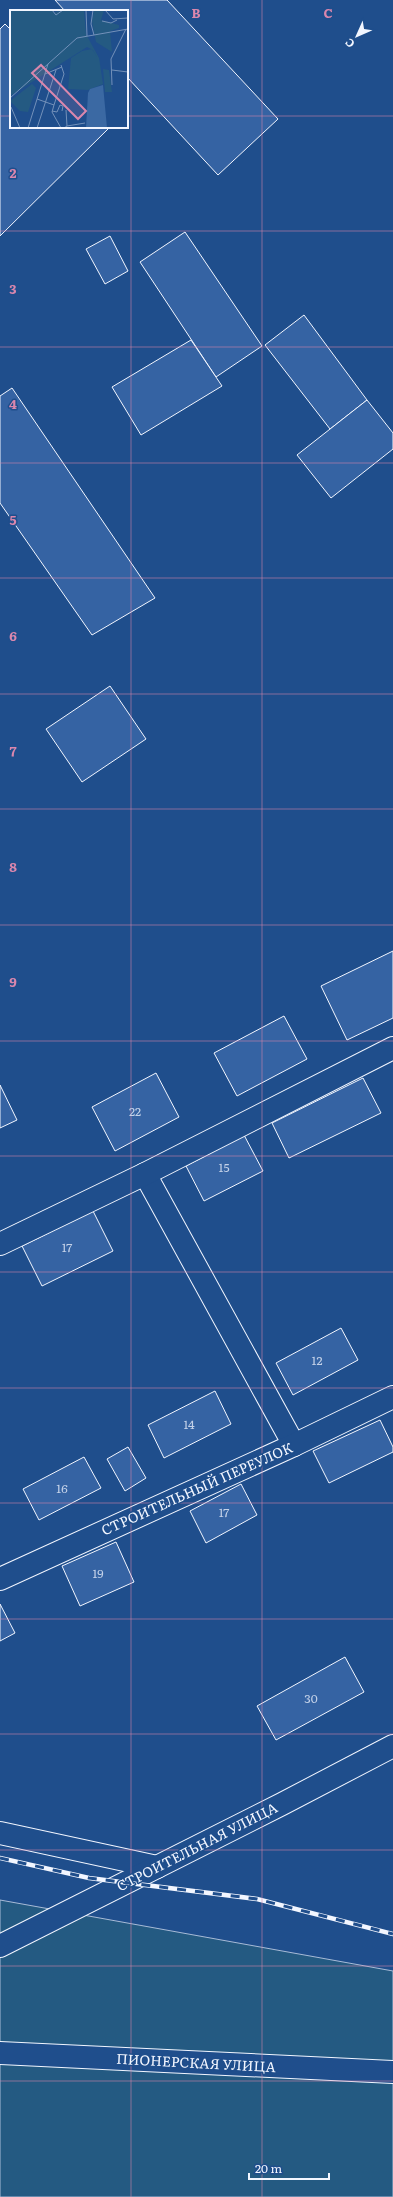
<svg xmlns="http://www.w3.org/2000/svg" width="393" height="2197" viewBox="0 0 393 2197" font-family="Literata,serif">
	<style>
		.green { fill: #245a82; stroke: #a8bbd7 }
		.building { fill: #3563a3; stroke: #f2f6ff }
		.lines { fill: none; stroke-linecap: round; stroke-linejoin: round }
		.minor-casing { stroke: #f2f6ff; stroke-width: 24 }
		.minor { stroke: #1f4e8c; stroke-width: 22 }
		.rail-casing { stroke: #f2f6ff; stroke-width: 4.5 }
		.rail { stroke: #1f4e8c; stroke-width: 3; stroke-dasharray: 9; stroke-linecap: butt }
		.grid { fill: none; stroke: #da87ad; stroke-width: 1; stroke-opacity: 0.55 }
		.labels { text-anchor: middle; stroke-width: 3; stroke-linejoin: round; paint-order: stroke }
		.number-label { font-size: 12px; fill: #c3d1e8 }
		.street-label { font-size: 14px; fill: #f2f6ff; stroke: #1f4e8c }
		.inset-road { fill: none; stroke: #7391ba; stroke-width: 1 }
		.view { fill: #da87ad; fill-opacity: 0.15; stroke: #da87ad; stroke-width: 2 }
		.inset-edge { fill: none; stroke: #f2f6ff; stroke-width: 2 }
		.grid-label { font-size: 13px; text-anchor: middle; font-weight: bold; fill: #da87ad; stroke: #1f4e8c; stroke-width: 3; stroke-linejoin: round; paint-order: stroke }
	</style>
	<rect width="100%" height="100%" fill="#1f4e8c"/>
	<path class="green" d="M 0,1900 L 393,1971 L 393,2197 L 0,2197 Z"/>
	<g class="building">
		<path d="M 55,0 L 167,0 L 278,119 L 218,175 L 127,77 L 127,11 L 65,11 Z"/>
		<path d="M 5,24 L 11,30 L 11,127 L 109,128 L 0,236 L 0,29 Z"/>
		<path d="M 185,232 L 262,346 L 216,377 L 140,262 Z"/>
		<path d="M 110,236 L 128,271 L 105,284 L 86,249 Z"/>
		<path d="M 304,315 L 367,400 L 330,429 L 265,345 Z"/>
		<path d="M 191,340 L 222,386 L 141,435 L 112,387 Z"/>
		<path d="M 12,388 L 155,598 L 92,635 L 0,503 L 0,396 Z"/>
		<path d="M 367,400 L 393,433 L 393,449 L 331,498 L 297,455 Z"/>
		<path d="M 110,686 L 146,739 L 82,782 L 46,729 Z"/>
		<path d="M 393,951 L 393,1018 L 347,1040 L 321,986 Z"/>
		<path d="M 284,1016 L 307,1059 L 237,1096 L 214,1053 Z"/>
		<path d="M 156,1073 L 179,1117 L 115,1151 L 92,1107 Z"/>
		<path d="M 363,1078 L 381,1113 L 289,1158 L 272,1123 Z"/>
		<path d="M 0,1085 L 17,1120 L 0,1128 Z"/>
		<path d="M 244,1135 L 263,1171 L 204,1201 L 186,1166 Z"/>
		<path d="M 93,1211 L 113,1251 L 42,1286 L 22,1246 Z"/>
		<path d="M 341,1328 L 358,1360 L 293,1395 L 276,1363 Z"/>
		<path d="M 215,1391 L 231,1424 L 164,1458 L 148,1425 Z"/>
		<path d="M 380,1420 L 393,1447 L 393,1452 L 329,1483 L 313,1451 Z"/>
		<path d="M 128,1447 L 146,1478 L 125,1491 L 107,1459 Z"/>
		<path d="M 84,1457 L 101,1488 L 39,1520 L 23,1489 Z"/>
		<path d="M 241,1484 L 257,1515 L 206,1543 L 190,1511 Z"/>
		<path d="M 116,1542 L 134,1582 L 80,1606 L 62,1566 Z"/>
		<path d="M 0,1604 L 15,1633 L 0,1641 Z"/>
		<path d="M 345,1657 L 364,1692 L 276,1740 L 257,1706 Z"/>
	</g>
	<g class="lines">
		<defs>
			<g id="minor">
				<path d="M 145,1174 L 294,1445"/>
				<path d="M 0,1244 L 145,1174 L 393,1048"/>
				<path d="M 0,1579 L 294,1445 L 393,1397"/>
				<path d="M 0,1833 L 157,1867"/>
				<path d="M 0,1946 L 282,1804 L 393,1746"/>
				<path d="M 0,2053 L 393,2072"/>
			</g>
		</defs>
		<use href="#minor" class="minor-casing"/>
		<use href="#minor" class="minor"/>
		<defs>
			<path id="rail" d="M 0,1858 L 89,1878 L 257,1899 L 393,1934"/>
		</defs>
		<use href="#rail" class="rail-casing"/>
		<use href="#rail" class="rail"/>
	</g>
	<path class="grid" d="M 131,0 L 131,2197M 262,0 L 262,2197M 0,116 L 11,116M 127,116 L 393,116M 0,231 L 393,231M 0,347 L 393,347M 0,463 L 393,463M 0,578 L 393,578M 0,694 L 393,694M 0,809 L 393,809M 0,925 L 393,925M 0,1041 L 393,1041M 0,1156 L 393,1156M 0,1272 L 393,1272M 0,1388 L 393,1388M 0,1503 L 393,1503M 0,1619 L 393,1619M 0,1734 L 393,1734M 0,1850 L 393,1850M 0,1966 L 393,1966M 0,2081 L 393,2081"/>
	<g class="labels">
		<g class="number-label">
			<text x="135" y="1116">22</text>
			<text x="224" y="1172">15</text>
			<text x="67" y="1252">17</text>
			<text x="317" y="1365">12</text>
			<text x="189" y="1429">14</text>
			<text x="62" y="1493">16</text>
			<text x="224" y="1517">17</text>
			<text x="98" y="1578">19</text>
			<text x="311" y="1703">30</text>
		</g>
		<g class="street-label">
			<text transform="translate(197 1489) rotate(-24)" y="5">СТРОИТЕЛЬНЫЙ ПЕРЕУЛОК</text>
			<text transform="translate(197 1847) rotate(-27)" y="5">СТРОИТЕЛЬНАЯ УЛИЦА</text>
			<text transform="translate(196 2063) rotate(3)" y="5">ПИОНЕРСКАЯ УЛИЦА</text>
		</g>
	</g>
	<g transform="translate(10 10)">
		<rect width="118" height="118" fill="#1f4e8c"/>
		<path d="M 0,0 L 43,0 L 44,3 L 51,0 L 74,0 L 76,24 L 89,48 L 93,74 L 78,80 L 58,79 L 61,48 L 72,41 L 82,39 L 87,47 L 83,40 L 77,37 L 0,86 ZM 84,0 L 94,0 L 91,10 L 109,15 L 109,18 L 100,21 L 102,42 L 86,32 L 82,11 ZM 93,59 L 99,60 L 102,82 L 95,82 ZM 22,74 L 26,78 L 18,102 L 10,101 L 0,91 Z" fill="#245a82"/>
		<path d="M 93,75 L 97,118 L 76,118 L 78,83 L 80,79 Z" fill="#3b69a3"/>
		<path class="inset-road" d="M 42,0 L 46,5 L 53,0M 76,0 L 77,26M 83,0 L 81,14 L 84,25M 95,0 L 103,9 L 118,8M 92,11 L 101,13 L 107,10M 102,60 L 118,62M 35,64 L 52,57M 102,75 L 101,49 L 116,19M 0,88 L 67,28 L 118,19M 27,89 L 44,95 L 42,102 L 51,118M 44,95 L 54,64 L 51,55M 1,97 L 10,118M 42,101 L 47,102 L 50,95 L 53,96 L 52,101M 57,116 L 75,113M 18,118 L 38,54M 27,118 L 46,60M 54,118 L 57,116 L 56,100"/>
		<path class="view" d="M 31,55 L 76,101 L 68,109 L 22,63 Z"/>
		<rect width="118" height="118" class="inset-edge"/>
	</g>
	<g class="grid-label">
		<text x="196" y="18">B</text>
		<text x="328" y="18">C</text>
		<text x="13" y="178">2</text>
		<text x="13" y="294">3</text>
		<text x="13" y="409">4</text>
		<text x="13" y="525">5</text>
		<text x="13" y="641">6</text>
		<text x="13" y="756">7</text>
		<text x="13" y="872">8</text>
		<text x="13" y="987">9</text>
	</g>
	<g transform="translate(357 36) rotate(225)" stroke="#1f4e8c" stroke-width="3" paint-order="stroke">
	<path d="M0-3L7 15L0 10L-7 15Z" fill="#f2f6ff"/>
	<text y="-6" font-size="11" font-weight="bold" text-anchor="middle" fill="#f2f6ff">С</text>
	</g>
	<path d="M249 2173v6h80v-6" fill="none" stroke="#f2f6ff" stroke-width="2"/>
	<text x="255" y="2173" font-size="12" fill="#f2f6ff" stroke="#1f4e8c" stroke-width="3" paint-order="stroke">20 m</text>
</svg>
